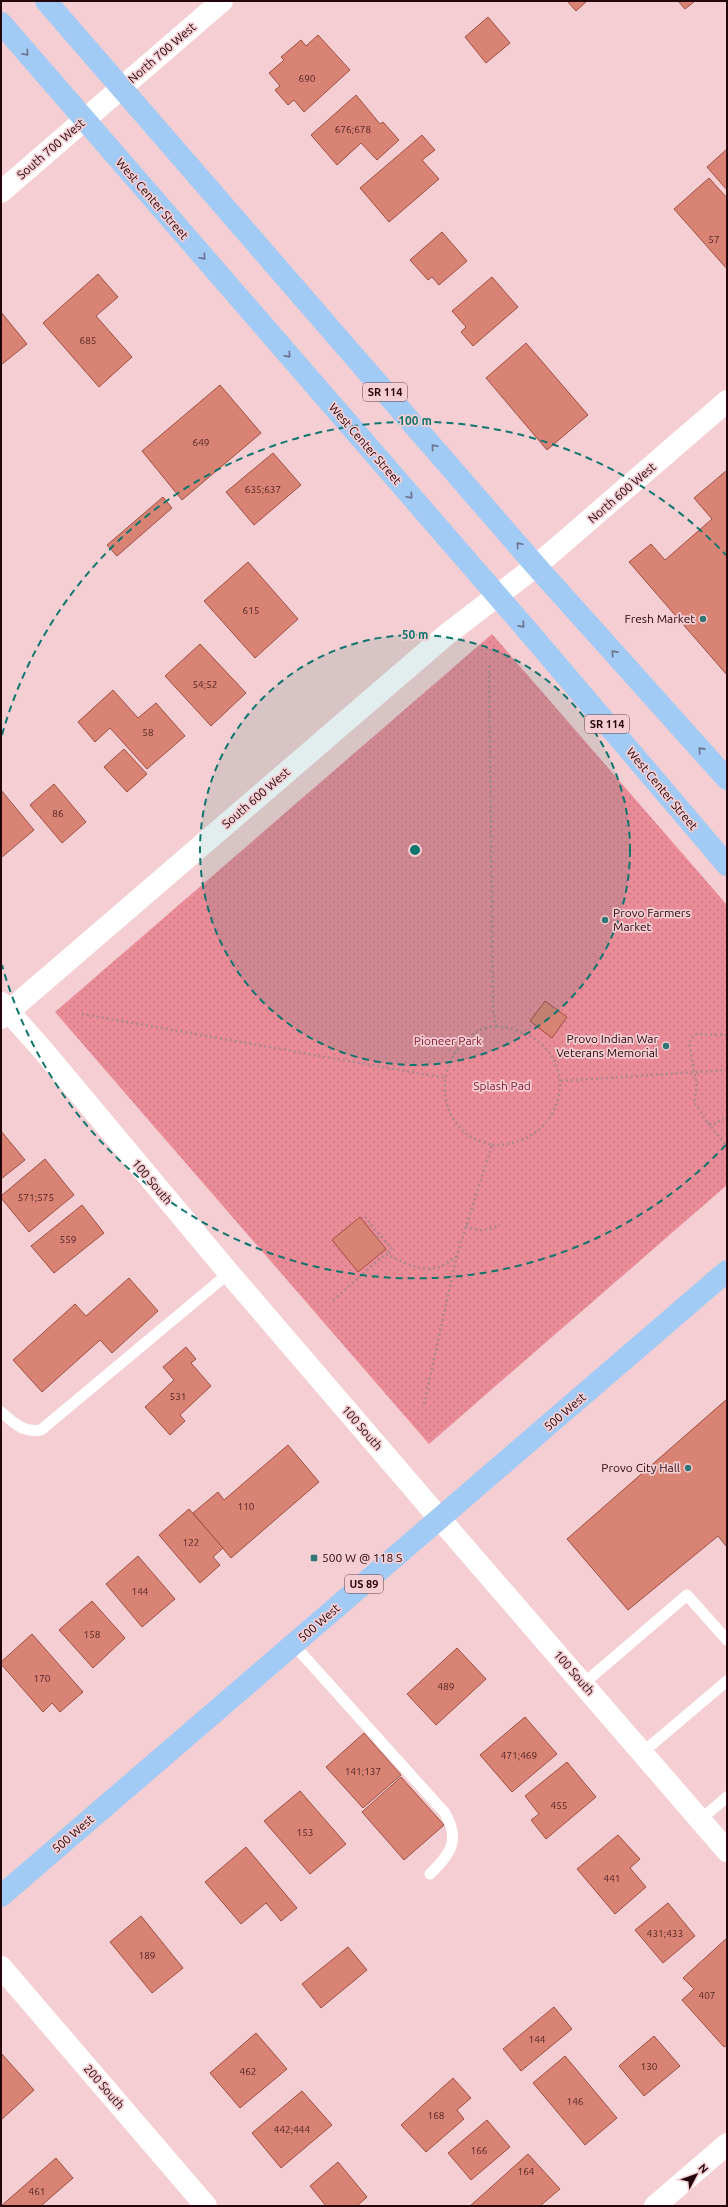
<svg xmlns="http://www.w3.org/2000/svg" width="728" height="2207" viewBox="0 0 728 2207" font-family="Ubuntu,sans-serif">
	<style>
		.park { fill: url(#park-dots) }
		.building { fill: #d98374; stroke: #9e4f41 }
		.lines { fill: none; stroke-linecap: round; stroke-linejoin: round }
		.path { stroke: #ab888c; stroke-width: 2.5; stroke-dasharray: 2 3; stroke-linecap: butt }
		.service { stroke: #fff; stroke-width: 11 }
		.minor { stroke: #fff; stroke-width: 22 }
		.tertiary { stroke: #fff; stroke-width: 22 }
		.primary { stroke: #a1caf5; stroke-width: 22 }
		.oneway { stroke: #69718c }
		.ring { fill: none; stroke: #0f766e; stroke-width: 2; stroke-dasharray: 7 5 }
		.poi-dot { fill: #2e7774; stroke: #f4ced2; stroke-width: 1.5 }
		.labels { text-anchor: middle; stroke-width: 3.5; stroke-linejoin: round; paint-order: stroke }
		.number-label { font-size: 10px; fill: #512425 }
		.shield { fill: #f4ced2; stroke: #624147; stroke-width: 1 }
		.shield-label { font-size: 11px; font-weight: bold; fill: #24050b }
		.street-label { font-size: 12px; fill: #24050b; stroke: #f4ced2 }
		.poi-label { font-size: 12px; fill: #24050b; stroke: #f4ced2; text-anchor: end }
		.park-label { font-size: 12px; fill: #831735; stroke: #f4ced2 }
		.centre { fill: #0f766e; stroke: #f4ced2; stroke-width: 2 }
		.ring-label { font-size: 12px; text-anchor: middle; font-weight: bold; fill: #0f766e; stroke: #f4ced2; stroke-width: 3.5; stroke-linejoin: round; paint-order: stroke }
	</style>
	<defs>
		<pattern id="park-dots" width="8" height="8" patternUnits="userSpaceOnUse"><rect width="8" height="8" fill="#ea8b98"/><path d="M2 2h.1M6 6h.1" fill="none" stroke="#c97682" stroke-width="1.8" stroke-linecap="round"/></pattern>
	</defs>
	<rect width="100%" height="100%" fill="#f4ced2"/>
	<path class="park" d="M 492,634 L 727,905 L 727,1185 L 429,1444 L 55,1012 Z"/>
	<g class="building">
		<path d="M 567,1 L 587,1 L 576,11 Z"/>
		<path d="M 678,1 L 695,1 L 685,9 Z"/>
		<path d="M 488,17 L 510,43 L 486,63 L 465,37 Z"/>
		<path d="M 318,35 L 350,70 L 304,112 L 294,100 L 288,105 L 275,90 L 280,86 L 269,73 L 284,60 L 281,57 L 301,40 L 306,46 Z"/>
		<path d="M 356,95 L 380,124 L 383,122 L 399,140 L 377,160 L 361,143 L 337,165 L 311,135 Z"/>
		<path d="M 422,135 L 435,150 L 422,160 L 439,179 L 389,222 L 360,188 Z"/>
		<path d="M 727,149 L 727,190 L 707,167 Z"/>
		<path d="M 709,178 L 727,198 L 727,269 L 674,209 Z"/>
		<path d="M 442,232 L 467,261 L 439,285 L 432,277 L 428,280 L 410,260 Z"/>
		<path d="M 98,274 L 118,297 L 96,316 L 132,357 L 99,387 L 43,323 Z"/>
		<path d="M 492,277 L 518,307 L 473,346 L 461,332 L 466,327 L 452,311 Z"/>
		<path d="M 1,312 L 27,344 L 1,365 Z"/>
		<path d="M 526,343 L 588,415 L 547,450 L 486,378 Z"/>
		<path d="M 220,385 L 261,433 L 182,500 L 142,451 Z"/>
		<path d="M 273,453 L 301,485 L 254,525 L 226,492 Z"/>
		<path d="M 726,471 L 727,472 L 727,675 L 629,562 L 651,544 L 665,560 L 712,519 L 694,498 Z"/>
		<path d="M 163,497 L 172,508 L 117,556 L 107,545 Z"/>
		<path d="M 248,562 L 298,619 L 255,658 L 204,601 Z"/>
		<path d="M 200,644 L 246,693 L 211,726 L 165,676 Z"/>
		<path d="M 113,690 L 138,718 L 156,703 L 185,736 L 147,769 L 110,728 L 95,742 L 78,722 Z"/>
		<path d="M 124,749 L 147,774 L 127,792 L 104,767 Z"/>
		<path d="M 54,784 L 86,822 L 62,843 L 30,805 Z"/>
		<path d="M 1,790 L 34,830 L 2,857 L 1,855 Z"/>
		<path d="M 545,1001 L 567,1017 L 552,1038 L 530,1021 Z"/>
		<path d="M 1,1131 L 25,1160 L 1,1179 Z"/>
		<path d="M 45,1159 L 74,1195 L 29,1232 L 1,1198 L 1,1196 Z"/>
		<path d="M 82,1205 L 104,1233 L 54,1273 L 31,1246 Z"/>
		<path d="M 360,1217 L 386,1249 L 358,1272 L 332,1240 Z"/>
		<path d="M 129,1278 L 158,1311 L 112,1353 L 100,1340 L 42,1392 L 13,1360 L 75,1304 L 86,1316 Z"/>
		<path d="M 186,1347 L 196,1359 L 191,1363 L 211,1386 L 180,1415 L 185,1421 L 170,1435 L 145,1407 L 174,1380 L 163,1367 Z"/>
		<path d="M 727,1399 L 727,1547 L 718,1536 L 628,1610 L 567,1539 Z"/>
		<path d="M 288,1445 L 319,1482 L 231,1558 L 193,1513 L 218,1492 L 224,1500 Z"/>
		<path d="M 189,1509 L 223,1548 L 213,1557 L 220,1565 L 200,1583 L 159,1535 Z"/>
		<path d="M 138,1556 L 175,1599 L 142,1627 L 106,1584 Z"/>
		<path d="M 92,1601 L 125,1638 L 93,1668 L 59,1630 Z"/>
		<path d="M 32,1634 L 83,1692 L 60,1712 L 52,1703 L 43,1712 L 1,1664 L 1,1662 Z"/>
		<path d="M 457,1648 L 486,1679 L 436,1725 L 407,1694 Z"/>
		<path d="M 525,1717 L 557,1754 L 512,1792 L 480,1755 Z"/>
		<path d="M 364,1733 L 401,1775 L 363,1808 L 326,1767 Z"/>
		<path d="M 567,1762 L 596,1797 L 546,1839 L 531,1820 L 539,1814 L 525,1796 Z"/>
		<path d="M 401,1777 L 444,1825 L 404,1860 L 362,1812 Z"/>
		<path d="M 300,1791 L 346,1844 L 310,1874 L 264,1821 Z"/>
		<path d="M 618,1835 L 640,1859 L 630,1868 L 646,1887 L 615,1914 L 577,1869 Z"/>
		<path d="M 246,1847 L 297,1908 L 281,1921 L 266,1903 L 241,1924 L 205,1882 Z"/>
		<path d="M 668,1903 L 695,1936 L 663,1963 L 635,1930 Z"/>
		<path d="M 141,1916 L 183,1968 L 152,1993 L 110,1942 Z"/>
		<path d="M 727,1938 L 727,2045 L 724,2047 L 682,2000 L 694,1989 L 683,1978 Z"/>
		<path d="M 348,1947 L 367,1970 L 321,2008 L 302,1984 Z"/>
		<path d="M 554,2007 L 572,2029 L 521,2071 L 503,2049 Z"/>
		<path d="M 256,2033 L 287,2069 L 240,2108 L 210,2073 Z"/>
		<path d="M 654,2036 L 680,2066 L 644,2096 L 619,2066 Z"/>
		<path d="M 1,2053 L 34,2090 L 1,2120 Z"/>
		<path d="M 565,2056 L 617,2118 L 585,2145 L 533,2083 Z"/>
		<path d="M 453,2078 L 471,2098 L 457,2110 L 464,2119 L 426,2152 L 401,2125 Z"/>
		<path d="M 302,2091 L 332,2125 L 281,2168 L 252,2133 Z"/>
		<path d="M 487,2120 L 510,2147 L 471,2180 L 448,2153 Z"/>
		<path d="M 528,2154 L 560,2189 L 540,2206 L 470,2206 Z"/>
		<path d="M 56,2158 L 73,2178 L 42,2205 L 43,2206 L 1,2206 Z"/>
		<path d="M 338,2162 L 367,2197 L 357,2206 L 326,2206 L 310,2186 Z"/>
	</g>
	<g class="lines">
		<g class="path">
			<path d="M 82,1014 L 445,1078"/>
			<path d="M 727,1035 L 694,1034 L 689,1043 L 697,1086 L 694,1102 L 708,1123 L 713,1125 L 727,1116"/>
			<path d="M 561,1081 L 727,1070"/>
			<path d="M 708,1123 L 727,1147"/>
			<path d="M 492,1145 C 572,1147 591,1037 496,1026"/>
			<path d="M 365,1217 L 392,1249 L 386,1254"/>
			<path d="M 466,1225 C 479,1233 487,1230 500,1225"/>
			<path d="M 377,1238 L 380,1235"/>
			<path d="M 333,1300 L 386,1254 C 412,1266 432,1279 456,1256"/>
			<path d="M 424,1404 L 457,1255 L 492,1145 C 485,1142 475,1140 469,1136 C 432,1108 439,1054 478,1031 C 483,1028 490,1027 496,1026 L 493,1009 L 489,664"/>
		</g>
		<g class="service">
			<path d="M 1,1412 C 14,1423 23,1433 41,1430 L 229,1273"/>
			<path d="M 294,1645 L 445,1813 C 461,1841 450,1854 430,1874"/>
			<path d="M 583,1684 L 687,1595 L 727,1640"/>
			<path d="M 643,1752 L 727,1681"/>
			<path d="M 700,1820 L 727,1797"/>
		</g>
		<g class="minor">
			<path d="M 1,192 L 222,1"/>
			<path d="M 1,1003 L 42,1049 L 229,1273 L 440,1519"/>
			<path d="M 1,1018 L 446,635 L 536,566 L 727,401"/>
			<path d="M 1,1967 L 206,2206"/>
			<path d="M 655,2206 L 727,2144"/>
		</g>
		<path class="tertiary" d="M 440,1519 L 727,1851"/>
		<g class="primary">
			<path d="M 46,1 L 536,566 L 727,779"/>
			<path d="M 1,23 L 528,631 L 727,865"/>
			<path d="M 1,1896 L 727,1271"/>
		</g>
	</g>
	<defs><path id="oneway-chevron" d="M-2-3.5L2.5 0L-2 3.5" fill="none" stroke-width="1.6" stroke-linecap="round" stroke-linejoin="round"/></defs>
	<g class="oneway">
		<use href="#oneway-chevron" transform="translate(26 53) rotate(49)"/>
		<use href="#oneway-chevron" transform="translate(203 257) rotate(49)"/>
		<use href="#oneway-chevron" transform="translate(288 355) rotate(49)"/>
		<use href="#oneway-chevron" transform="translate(434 447) rotate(-131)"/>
		<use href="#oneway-chevron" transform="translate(410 496) rotate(49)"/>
		<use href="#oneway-chevron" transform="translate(519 545) rotate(-131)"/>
		<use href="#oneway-chevron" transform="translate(522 625) rotate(48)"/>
		<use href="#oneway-chevron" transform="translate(614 653) rotate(-132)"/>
		<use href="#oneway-chevron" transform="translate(701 750) rotate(-132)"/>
	</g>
	<circle cx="415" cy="850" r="215" fill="#0f766e" fill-opacity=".12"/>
	<g class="ring">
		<circle cx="415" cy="850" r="215"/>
		<path d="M726 1145A429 429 0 0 1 2 965M2 735A429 429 0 0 1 726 555"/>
	</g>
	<g class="poi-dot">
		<circle cx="703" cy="619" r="4"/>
		<circle cx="605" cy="920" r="4"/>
		<circle cx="666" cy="1046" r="4"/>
		<circle cx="688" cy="1468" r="4"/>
		<rect x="310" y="1554" width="8" height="8" rx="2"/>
	</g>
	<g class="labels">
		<g class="number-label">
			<text x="307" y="82">690</text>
			<text x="353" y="133">676;678</text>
			<text x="714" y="243">57</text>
			<text x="88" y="344">685</text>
			<text x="201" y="446">649</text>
			<text x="263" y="493">635;637</text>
			<text x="251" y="614">615</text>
			<text x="205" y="688">54;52</text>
			<text x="148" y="736">58</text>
			<text x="58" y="817">86</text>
			<text x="36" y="1201">571;575</text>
			<text x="68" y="1243">559</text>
			<text x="178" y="1400">531</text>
			<text x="246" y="1510">110</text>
			<text x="191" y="1546">122</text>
			<text x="140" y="1595">144</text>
			<text x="92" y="1638">158</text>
			<text x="42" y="1682">170</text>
			<text x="446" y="1690">489</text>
			<text x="519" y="1759">471;469</text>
			<text x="363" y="1775">141;137</text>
			<text x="559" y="1809">455</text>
			<text x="305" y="1836">153</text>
			<text x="612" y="1882">441</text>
			<text x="665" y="1937">431;433</text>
			<text x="147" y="1959">189</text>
			<text x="707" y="1999">407</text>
			<text x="537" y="2043">144</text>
			<text x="649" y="2070">130</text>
			<text x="248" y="2075">462</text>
			<text x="575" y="2105">146</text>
			<text x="436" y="2119">168</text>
			<text x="292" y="2133">442;444</text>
			<text x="479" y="2154">166</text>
			<text x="526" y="2175">164</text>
			<text x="37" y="2195">461</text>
		</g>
		<g class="shield">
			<rect x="363" y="383" width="44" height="18" rx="3"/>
			<rect x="585" y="715" width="44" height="18" rx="3"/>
			<rect x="345" y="1575" width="38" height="18" rx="3"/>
		</g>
		<g class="shield-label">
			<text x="385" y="396">SR 114</text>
			<text x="607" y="728">SR 114</text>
			<text x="364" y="1588">US 89</text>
		</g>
		<g class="street-label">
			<text transform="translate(162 53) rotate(-41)" y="4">North 700 West</text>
			<text transform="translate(51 149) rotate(-41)" y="4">South 700 West</text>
			<text transform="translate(152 199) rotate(49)" y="4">West Center Street</text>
			<text transform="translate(365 444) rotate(49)" y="4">West Center Street</text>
			<text transform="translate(622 493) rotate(-41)" y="4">North 600 West</text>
			<text transform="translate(662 789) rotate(50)" y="4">West Center Street</text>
			<text transform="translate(256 798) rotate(-41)" y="4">South 600 West</text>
			<text transform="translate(152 1182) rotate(50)" y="4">100 South</text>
			<text transform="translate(565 1412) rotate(-41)" y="4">500 West</text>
			<text transform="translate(362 1428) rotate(49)" y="4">100 South</text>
			<text transform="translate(319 1623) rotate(-41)" y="4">500 West</text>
			<text transform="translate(574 1673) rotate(49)" y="4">100 South</text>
			<text transform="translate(73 1834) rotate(-41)" y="4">500 West</text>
			<text transform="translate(104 2087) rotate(49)" y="4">200 South</text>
		</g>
		<g class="poi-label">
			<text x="695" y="623">Fresh Market</text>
			<text x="613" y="917" text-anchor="start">Provo Farmers<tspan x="613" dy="14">Market</tspan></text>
			<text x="658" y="1043">Provo Indian War<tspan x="658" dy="14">Veterans Memorial</tspan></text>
			<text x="680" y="1472">Provo City Hall</text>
			<text x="322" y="1562" text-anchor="start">500 W @ 118 S</text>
		</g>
		<g class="park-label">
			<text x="448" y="1045">Pioneer Park</text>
			<text x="502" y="1090">Splash Pad</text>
		</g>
	</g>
	<circle cx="415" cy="850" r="6" class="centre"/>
	<g class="ring-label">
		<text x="415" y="425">100 m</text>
		<text x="415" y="639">50 m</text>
	</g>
	<rect width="728" height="2207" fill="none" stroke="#24050b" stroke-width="4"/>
	<g transform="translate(696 2175) rotate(49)" stroke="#f4ced2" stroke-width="3" paint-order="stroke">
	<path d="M0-3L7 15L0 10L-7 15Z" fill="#24050b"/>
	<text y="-6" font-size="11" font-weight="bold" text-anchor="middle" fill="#24050b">N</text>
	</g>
</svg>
